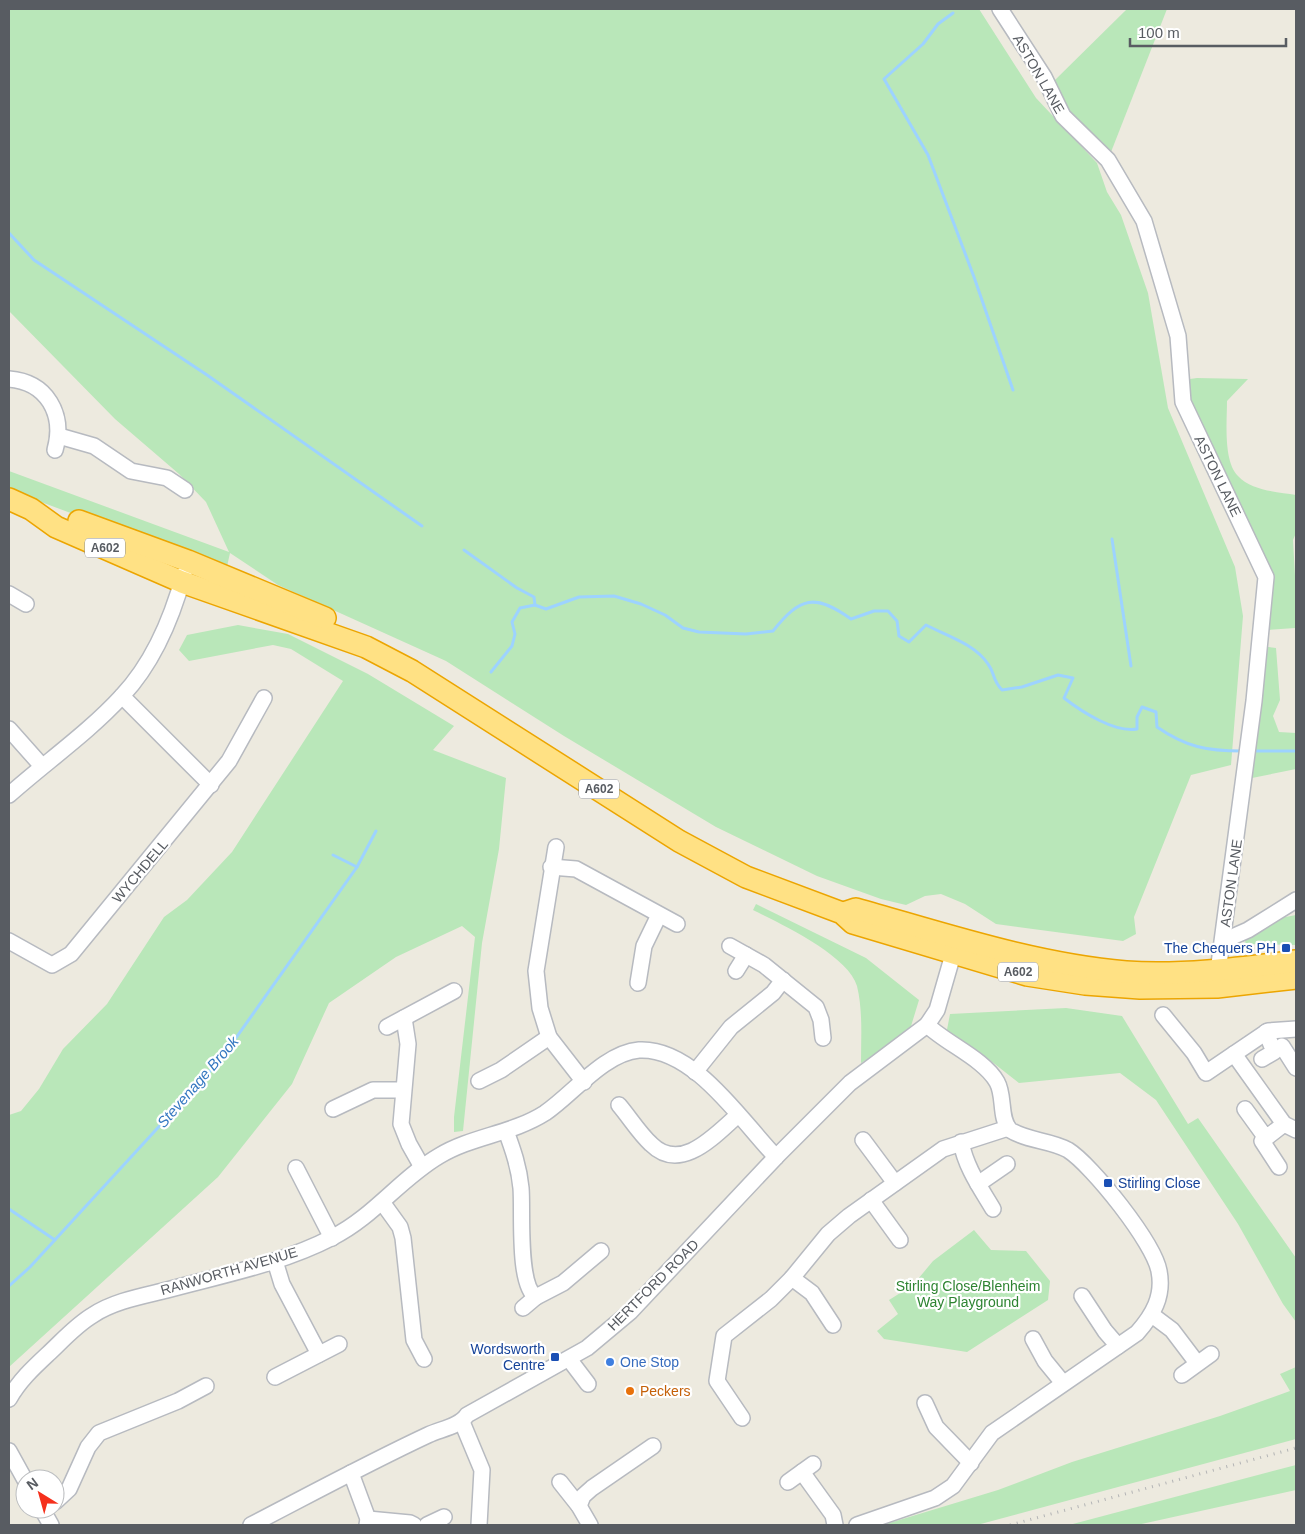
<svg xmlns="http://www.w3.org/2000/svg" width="1305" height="1534" viewBox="0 0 1305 1534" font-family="Helvetica,sans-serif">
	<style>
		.green { fill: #b9e7b9 }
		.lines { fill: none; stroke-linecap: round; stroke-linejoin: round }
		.stream { stroke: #9dd3ff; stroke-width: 3 }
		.minor-casing { stroke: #b7bac0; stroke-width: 18 }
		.highway-casing { stroke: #eca500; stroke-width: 24 }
		.minor { stroke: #fff; stroke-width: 15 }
		.highway { stroke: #ffe184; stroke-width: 21 }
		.rail { stroke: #b3b4b5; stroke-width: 3; stroke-dasharray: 1 6; stroke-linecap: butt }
		.transit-dot { fill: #1a4fb4; stroke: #fff; stroke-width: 2 }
		.shop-dot { fill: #3f7fe0; stroke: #fff; stroke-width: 2 }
		.food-dot { fill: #e8710a; stroke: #fff; stroke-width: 2 }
		.labels { text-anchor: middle; stroke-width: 4.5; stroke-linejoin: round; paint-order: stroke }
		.shield { fill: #fff; stroke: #8a8d91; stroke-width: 1 }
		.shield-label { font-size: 12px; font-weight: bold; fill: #585c62 }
		.street-label { font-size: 14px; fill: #585c62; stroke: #fff }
		.transit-label { font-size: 14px; fill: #164399; stroke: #fff; text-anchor: end }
		.park-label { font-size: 14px; fill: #2e8432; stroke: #fff }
		.shop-label { font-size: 14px; fill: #366cbe; stroke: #fff; text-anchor: start }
		.food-label { font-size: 14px; fill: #c56008; stroke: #fff; text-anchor: start }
		.water-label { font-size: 15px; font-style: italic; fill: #3578c1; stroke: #fff }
	</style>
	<rect width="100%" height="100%" fill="#edeadf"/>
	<g class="green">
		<path d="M 9,9 L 979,9 L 1036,98 L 1097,163 L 1107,192 L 1121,215 L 1148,293 L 1168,408 L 1235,567 L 1243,616 L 1231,765 L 1191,775 L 1134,917 L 1136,934 L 1123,941 L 996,924 L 965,904 L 941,894 L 925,896 L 906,905 L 881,899 L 817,876 L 716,827 L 564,736 L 446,661 L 278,585 L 230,553 L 226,571 L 9,490 L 9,471 L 229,552 L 206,502 L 179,474 L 115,419 L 9,311 Z"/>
		<path d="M 1127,9 L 1167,9 L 1111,152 L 1065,110 L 1053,82 Z"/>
		<path d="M 1197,378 L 1248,379 L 1227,401 C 1227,421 1223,461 1238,476 C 1252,491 1278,492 1296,495 L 1296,533 L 1293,540 L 1296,593 L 1295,628 L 1267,630 L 1269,577 L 1185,399 L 1183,380 Z"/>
		<path d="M 238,625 L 288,634 L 368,674 L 454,726 L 433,750 L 506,778 L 499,849 L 482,943 L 463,1131 L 454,1132 L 454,1117 L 475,937 L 462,926 L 396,957 L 329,1003 L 292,1084 L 218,1177 L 9,1367 L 9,1115 L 21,1111 L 39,1089 L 63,1049 L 107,1004 L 164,917 L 187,900 L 232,852 L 343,681 L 291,649 L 273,645 L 189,661 L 179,650 L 187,635 Z"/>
		<path d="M 1262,646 L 1276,648 L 1280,700 L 1273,716 L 1279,732 L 1296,733 L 1296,769 L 1247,779 Z"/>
		<path d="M 756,904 L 866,958 L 919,1000 L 908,1036 L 861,1063 C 861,1038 863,1011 857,986 C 848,955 781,924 753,910 Z"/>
		<path d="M 1296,915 L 1296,945 L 1244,944 L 1251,929 L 1264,921 Z"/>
		<path d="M 1066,1008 L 1122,1016 L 1188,1124 L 1198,1118 L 1296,1258 L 1296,1322 L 1283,1304 L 1238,1224 L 1156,1100 L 1120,1073 L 1019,1083 L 982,1054 L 946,1035 L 950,1014 Z"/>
		<path d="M 974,1230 L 991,1250 L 1026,1251 L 1050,1281 L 1048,1300 L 967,1352 L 884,1339 L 877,1331 L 898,1314 L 889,1300 L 913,1285 L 933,1261 Z"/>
		<path d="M 1296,1367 L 1296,1439 L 977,1525 L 883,1525 L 998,1490 L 1072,1462 L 1220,1416 L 1290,1391 L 1280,1374 Z"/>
		<path d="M 1296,1465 L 1296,1490 L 1137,1525 L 1069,1525 Z"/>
	</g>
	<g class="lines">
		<g class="stream">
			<path d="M 953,13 L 938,24 L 923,44 L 884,79 L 928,155 L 974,277 L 1013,390"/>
			<path d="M 9,233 L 34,260 L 207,375 L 422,526"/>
			<path d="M 1112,539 L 1131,666"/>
			<path d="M 464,550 L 517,588 L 534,597 L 535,605"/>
			<path d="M 491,672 L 512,646 L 515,634 L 512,622 L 520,608 L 535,605 L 546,609 L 579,597 L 614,596 L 641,604 L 665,615 L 683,628 L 699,632 L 746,634 L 773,631 C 800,597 815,593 851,619 L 874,611 L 888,611 L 897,621 L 899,636 L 909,642 L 926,625 C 947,636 975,644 988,664 C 995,673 992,680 1002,690 L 1022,687 L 1058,675 L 1073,678 L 1064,698 C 1082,712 1115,733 1137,729 L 1137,717 L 1142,707 L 1156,712 L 1157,727 C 1186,747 1207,751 1242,751"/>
			<path d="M 1251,751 L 1296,751"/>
			<path d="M 333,855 L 357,867"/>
			<path d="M 9,1209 L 55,1240"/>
			<path d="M 9,1286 L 30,1267 L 221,1059 L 357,867 L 376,831"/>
		</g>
		<defs>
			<g id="minor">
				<path d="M 1000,9 L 1044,77 L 1063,116 L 1108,160 L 1144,221 L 1178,336 L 1183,402 L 1266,577 L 1254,701 L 1217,979"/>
				<path d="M 9,379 C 47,382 65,414 55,450"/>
				<path d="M 59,436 L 94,446 L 131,471 L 167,478 L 185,490"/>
				<path d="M 9,594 L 26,604"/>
				<path d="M 122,696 L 211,785"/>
				<path d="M 9,729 L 41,765"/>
				<path d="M 9,795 C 46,762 88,733 122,696 C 153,663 172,618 184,574"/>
				<path d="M 556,847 L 536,971 L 540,1008 L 549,1037 L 584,1082"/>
				<path d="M 551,867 L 576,869 L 677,924"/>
				<path d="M 9,941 L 52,965 L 71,954 L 229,761 L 264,698"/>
				<path d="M 1223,941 L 1248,930 L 1296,900"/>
				<path d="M 730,946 L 764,965 L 816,1007 L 821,1020 L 823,1038"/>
				<path d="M 736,971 L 746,955"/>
				<path d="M 638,983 L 644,946 L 659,915"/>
				<path d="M 1163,1015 L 1194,1053 L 1206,1073 L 1234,1054"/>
				<path d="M 404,1018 L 408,1044 L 401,1124 L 409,1144 L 422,1167"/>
				<path d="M 387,1027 L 454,991"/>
				<path d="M 1296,1029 L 1268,1031 L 1234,1054 L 1284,1124 L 1296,1130"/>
				<path d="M 1282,1046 L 1296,1068"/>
				<path d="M 1262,1059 L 1274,1052 L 1266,1032"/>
				<path d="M 695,1072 L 731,1027 L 773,993 L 783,980"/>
				<path d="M 479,1081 L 501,1070 L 549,1037"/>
				<path d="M 619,1105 C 630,1118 639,1133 651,1144 C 681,1174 715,1135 738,1115"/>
				<path d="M 333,1109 L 373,1090 L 403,1090"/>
				<path d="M 1245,1109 L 1266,1138 L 1284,1124"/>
				<path d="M 506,1131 C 513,1150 519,1167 521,1188 C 523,1210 517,1285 536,1297 L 563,1283 L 601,1251"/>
				<path d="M 1266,1138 L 1262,1141 L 1279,1167"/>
				<path d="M 863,1140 L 895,1183"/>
				<path d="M 961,1142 C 966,1168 980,1187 993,1209"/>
				<path d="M 296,1168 L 332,1238"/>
				<path d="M 978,1184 L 1007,1164"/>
				<path d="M 871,1200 L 900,1240"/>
				<path d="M 382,1202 L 400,1227 L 403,1238 L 414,1340 L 424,1359"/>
				<path d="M 275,1261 L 282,1284 L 319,1354"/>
				<path d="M 792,1278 L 812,1293 L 833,1325"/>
				<path d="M 1082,1296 L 1105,1331 L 1118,1346"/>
				<path d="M 523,1308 L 536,1297"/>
				<path d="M 1152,1315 L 1172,1330 L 1197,1363"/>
				<path d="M 1033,1339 L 1045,1361 L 1063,1383"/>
				<path d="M 569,1359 L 588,1384"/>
				<path d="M 1182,1375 L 1211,1354"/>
				<path d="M 275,1377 L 339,1344"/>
				<path d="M 9,1399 C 19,1381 33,1368 48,1354 C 62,1341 76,1325 93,1315 C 114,1301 143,1296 167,1290 C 222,1275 281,1264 333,1237 C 373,1217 400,1179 439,1156 C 472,1136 512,1134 545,1113 C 573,1094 604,1053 639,1050 C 694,1047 742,1122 776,1157"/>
				<path d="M 925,1403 L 936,1427 L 971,1463"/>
				<path d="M 742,1418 L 717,1381 L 724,1336 L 771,1299 L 792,1278 L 828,1234 L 849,1216 L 943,1149 L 1008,1128"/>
				<path d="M 462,1422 L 482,1470 L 479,1525"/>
				<path d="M 9,1451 L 25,1480"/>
				<path d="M 802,1472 L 833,1515 L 835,1525"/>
				<path d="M 351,1473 L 368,1519 L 367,1525"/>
				<path d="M 560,1482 L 579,1506 L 590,1525"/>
				<path d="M 788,1482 L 813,1464"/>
				<path d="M 55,1502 L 69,1489 L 88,1447 L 99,1433 L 178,1401 L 206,1386"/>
				<path d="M 579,1506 L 583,1496 L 592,1488 L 653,1446"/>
				<path d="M 42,1509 L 51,1525"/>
				<path d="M 368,1519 L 410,1523 L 414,1525"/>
				<path d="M 251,1525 C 309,1495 368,1463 428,1435 C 441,1429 460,1426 467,1415 L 587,1348 L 630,1312 L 776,1157 L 850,1083 L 927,1025 L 937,1010 L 956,944"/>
				<path d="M 427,1525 L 444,1517"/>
				<path d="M 857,1525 L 935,1498 L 953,1486 L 992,1433 L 1137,1333 C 1153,1315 1164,1296 1159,1271 C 1154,1243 1092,1165 1068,1150 C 1050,1140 1027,1141 1010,1130 C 999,1118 1005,1096 997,1082 C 984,1059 947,1044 927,1025"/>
			</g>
			<g id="highway">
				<path d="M 9,499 L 31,509 L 56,527 L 182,582 L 366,647 L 412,671 L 679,841 L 746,877 L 842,913 L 853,923 L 1027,975 L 1085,984 L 1140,988 L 1217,987 L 1296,978"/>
				<path d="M 79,521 L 188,561 L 325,618"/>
				<path d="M 844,913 L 856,909 C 945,934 1034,964 1126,972 C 1182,976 1241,968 1296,961"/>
			</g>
		</defs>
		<use href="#minor" class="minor-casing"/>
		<use href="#highway" class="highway-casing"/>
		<use href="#minor" class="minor"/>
		<use href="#highway" class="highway"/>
		<path class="rail" d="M 1010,1525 L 1296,1448"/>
	</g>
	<g class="transit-dot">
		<rect x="1281" y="943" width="10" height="10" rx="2.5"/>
		<rect x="1103" y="1178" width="10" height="10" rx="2.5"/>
		<rect x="550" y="1352" width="10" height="10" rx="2.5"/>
	</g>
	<circle class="shop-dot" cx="610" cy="1362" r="5"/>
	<circle class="food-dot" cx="630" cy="1391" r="5"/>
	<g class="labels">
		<g class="shield">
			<rect x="85" y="538.5" width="40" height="19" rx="4"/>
			<rect x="579" y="779.5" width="40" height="19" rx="4"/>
			<rect x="998" y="962.5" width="40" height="19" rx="4"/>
		</g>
		<g class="shield-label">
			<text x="105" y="552">A602</text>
			<text x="599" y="793">A602</text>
			<text x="1018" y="976">A602</text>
		</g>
		<g class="street-label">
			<text transform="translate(1039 74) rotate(60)" y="5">ASTON LANE</text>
			<text transform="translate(1218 476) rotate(64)" y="5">ASTON LANE</text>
			<text transform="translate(140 871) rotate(-50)" y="5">WYCHDELL</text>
			<text transform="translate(1231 883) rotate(-82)" y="5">ASTON LANE</text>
			<text transform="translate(229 1271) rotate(-16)" y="5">RANWORTH AVENUE</text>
			<text transform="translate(653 1285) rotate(-45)" y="5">HERTFORD ROAD</text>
		</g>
		<g class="transit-label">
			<text x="1276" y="953">The Chequers PH</text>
			<text x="1118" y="1188" text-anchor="start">Stirling Close</text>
			<text x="545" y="1354">Wordsworth<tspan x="545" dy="16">Centre</tspan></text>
		</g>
		<g class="park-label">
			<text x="968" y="1291">Stirling Close/Blenheim<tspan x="968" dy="16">Way Playground</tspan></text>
		</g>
		<g class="shop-label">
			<text x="620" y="1367">One Stop</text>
		</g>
		<g class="food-label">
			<text x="640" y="1396">Peckers</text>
		</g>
		<g class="water-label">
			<text transform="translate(198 1082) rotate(-49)" y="5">Stevenage Brook</text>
		</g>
	</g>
	<rect width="1305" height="1534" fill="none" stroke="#585c62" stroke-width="20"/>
	<g transform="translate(40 1494) rotate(323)"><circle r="24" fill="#ffffff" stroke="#bcbec0"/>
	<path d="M0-4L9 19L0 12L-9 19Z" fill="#f5301c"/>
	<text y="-8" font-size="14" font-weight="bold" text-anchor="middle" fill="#585c62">N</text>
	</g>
	<path d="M1130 38v8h156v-8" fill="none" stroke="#585c62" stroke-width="2.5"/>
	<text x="1138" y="38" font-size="15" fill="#585c62" stroke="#ffffff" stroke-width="4" paint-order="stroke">100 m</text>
</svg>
